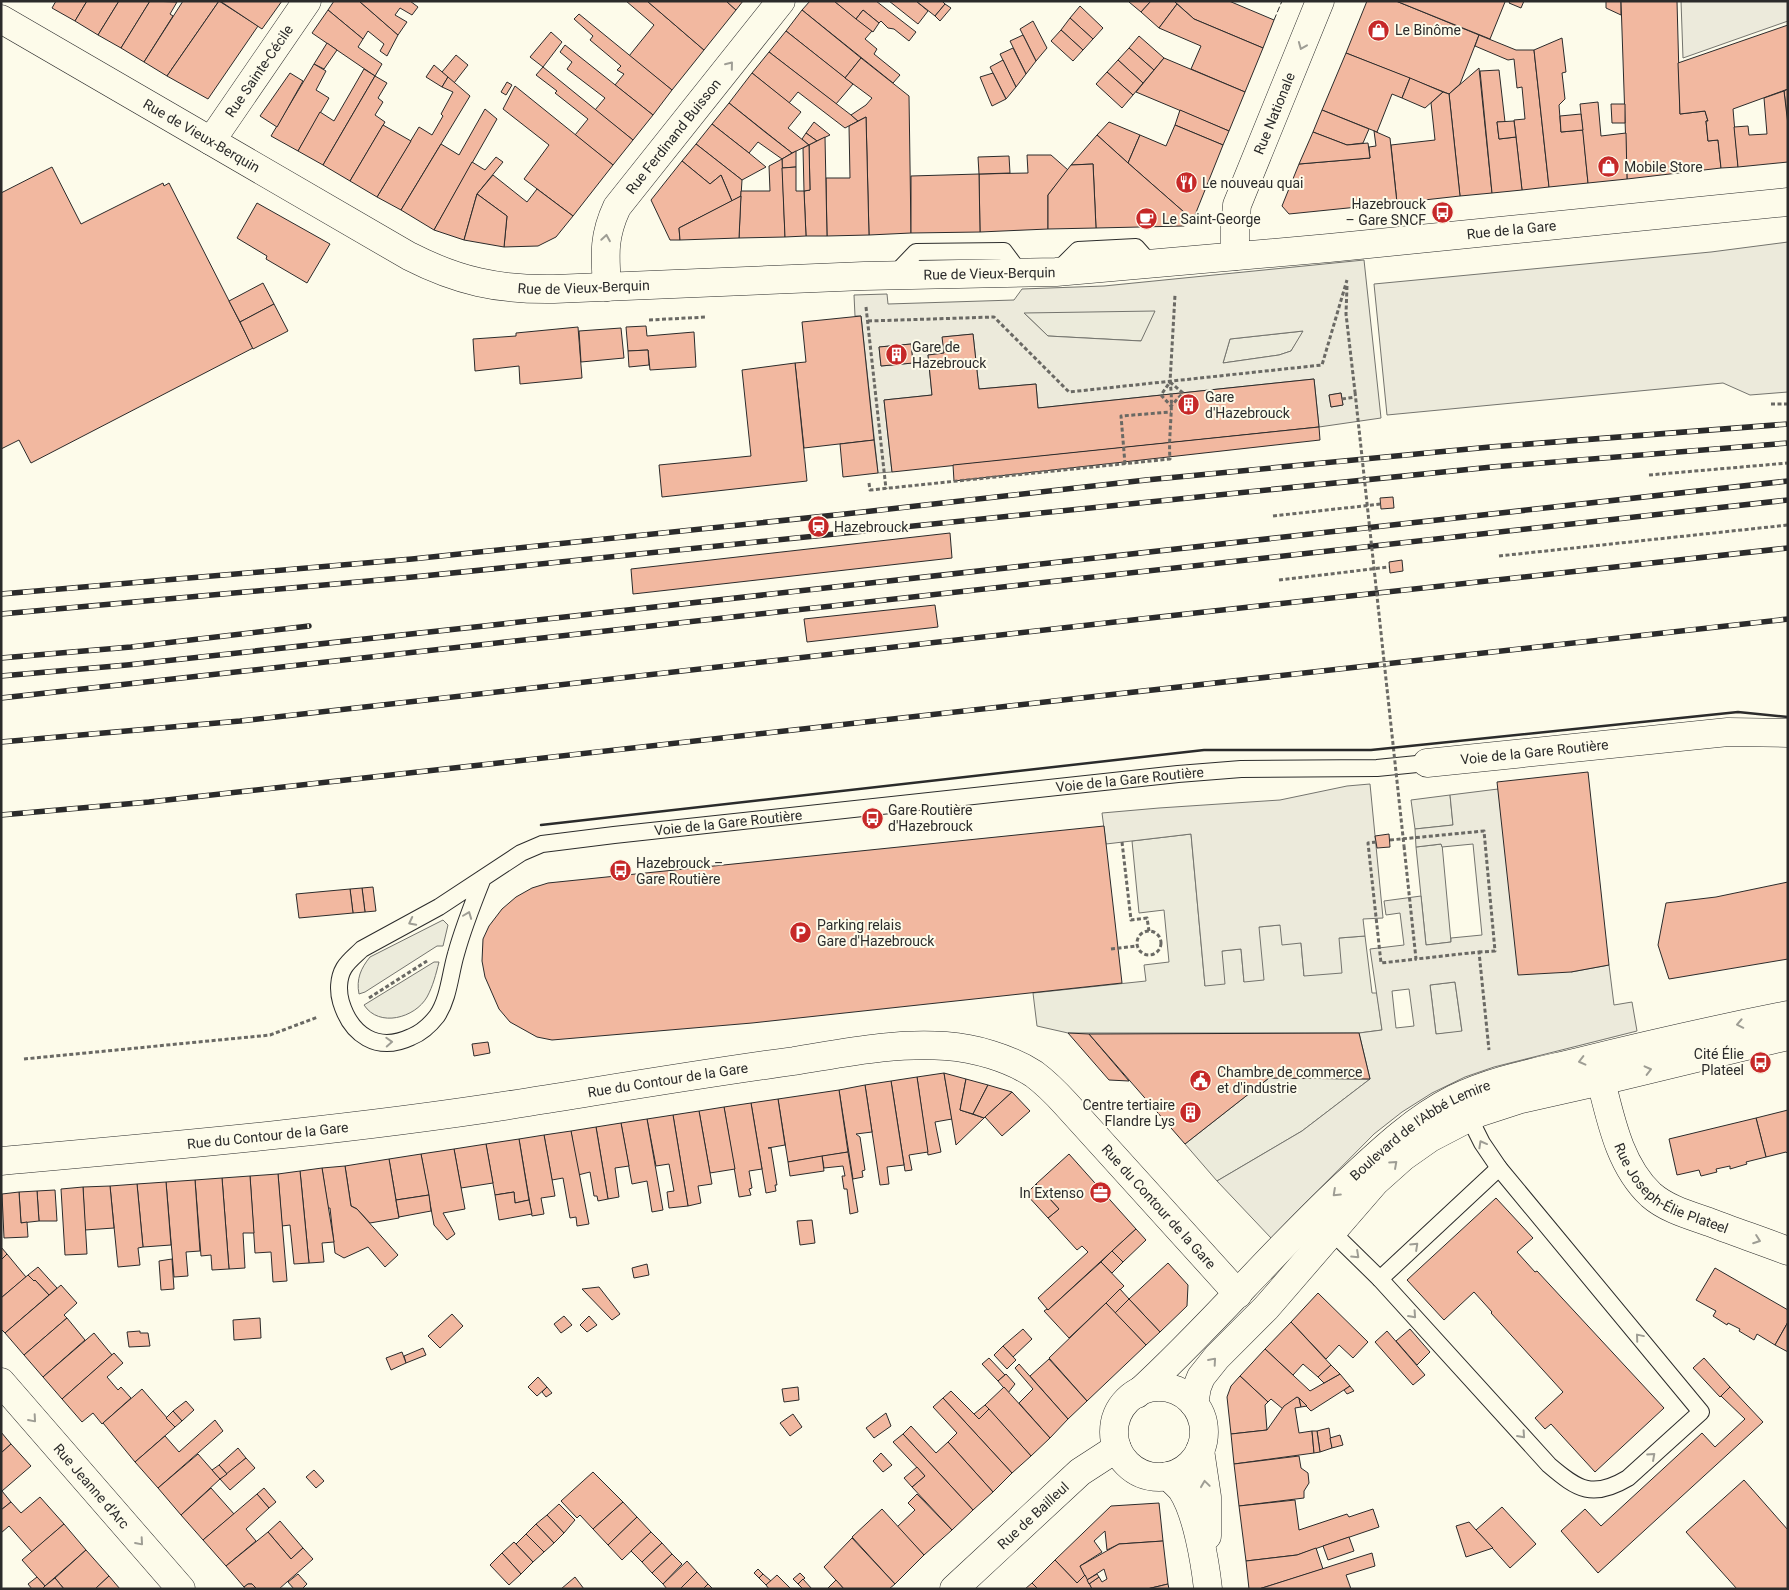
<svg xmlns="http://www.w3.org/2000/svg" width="1789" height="1590" viewBox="0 0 1789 1590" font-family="Roboto,sans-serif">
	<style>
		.green { fill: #ecebdb; stroke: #74746e }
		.parking { fill: #eceadb; stroke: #74746e; fill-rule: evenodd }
		.building { fill: #f2b8a0; stroke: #2b2b2b }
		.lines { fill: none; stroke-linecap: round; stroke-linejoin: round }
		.service-casing { stroke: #2b2b2b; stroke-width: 18 }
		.minor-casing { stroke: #2b2b2b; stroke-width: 29 }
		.tertiary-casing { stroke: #2b2b2b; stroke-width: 29 }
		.secondary-casing { stroke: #2b2b2b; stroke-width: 29 }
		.path { stroke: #6a6964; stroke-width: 3; stroke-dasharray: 4 2.5; stroke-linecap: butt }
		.service { stroke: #fdfbea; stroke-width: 16 }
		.minor { stroke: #fdfbea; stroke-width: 28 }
		.tertiary { stroke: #fdfbea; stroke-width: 28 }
		.secondary { stroke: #fdfbea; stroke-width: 28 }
		.rail-casing { stroke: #2b2b2b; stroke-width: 5.5 }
		.rail { stroke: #fdfbea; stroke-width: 4; stroke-dasharray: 11; stroke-linecap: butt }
		.path-bridge { stroke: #6a6964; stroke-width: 3; stroke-dasharray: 4 2.5; stroke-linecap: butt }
		.fence { stroke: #2b2b2b; stroke-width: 1; stroke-dasharray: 6 2.5; stroke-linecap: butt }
		.wall { stroke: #2b2b2b; stroke-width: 2.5 }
		.oneway { stroke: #9e9d94 }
		.labels { text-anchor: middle; stroke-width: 4; stroke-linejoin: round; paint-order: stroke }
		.poi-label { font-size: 14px; fill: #2b2b2b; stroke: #fdfbea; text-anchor: start }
		.street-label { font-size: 14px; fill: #2b2b2b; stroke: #fdfbea }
	</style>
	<rect width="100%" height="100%" fill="#fdfbea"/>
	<g class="green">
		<path d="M 1156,310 L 1142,341 L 1048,336 L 1023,312 Z"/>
		<path d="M 1304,331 L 1291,351 L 1279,355 L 1223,363 L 1230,339 Z"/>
		<path d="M 1450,795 L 1453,825 L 1415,829 L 1411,800 Z"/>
		<path d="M 1191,834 L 1205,986 L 1222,951 L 1241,949 L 1244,982 L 1259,927 L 1280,925 L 1301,943 L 1304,976 L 1339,938 L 1365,936 L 1372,993 L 1377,993 L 1382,1030 L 1359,1033 L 1068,1033 L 1037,1026 L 1033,993 L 1146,981 L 1144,965 L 1169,962 L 1164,910 L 1139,913 L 1132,841 Z"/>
		<path d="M 1442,844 L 1451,942 L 1426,945 L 1416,847 Z"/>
		<path d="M 443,920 L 448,925 L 443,946 L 437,946 L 365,992 L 359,994 C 356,979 361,968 370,957 Z"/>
		<path d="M 434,962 L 439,962 C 436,974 433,986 427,997 C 415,1018 379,1028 364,1005 Z"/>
		<path d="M 1455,982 L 1462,1032 L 1436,1034 L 1430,985 Z"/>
		<path d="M 1269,1078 L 1370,1079 L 1302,1131 L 1217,1181 L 1185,1144 Z"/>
	</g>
	<g class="parking">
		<path d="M 1681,1 L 1788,1 L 1788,21 L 1683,58 Z"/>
		<path d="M 1788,242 L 1788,392 L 1750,395 L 1723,383 L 1387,415 L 1374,284 L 1711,252 Z"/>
		<path d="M 1364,260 L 1381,418 L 1319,427 L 1314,379 L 1038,408 L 1036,384 L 979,389 L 973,334 L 943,337 L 944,353 L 928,355 L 932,395 L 884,400 L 892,472 L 878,473 L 861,316 L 855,316 L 854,295 L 887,294 L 888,304 L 1014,300 L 1022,289 L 1104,286 ZM 1155,311 L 1141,341 L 1048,336 L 1024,313 ZM 1303,331 L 1291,351 L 1279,355 L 1223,363 L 1230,339 ZM 911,344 L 913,363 L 881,366 L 879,347 ZM 1341,393 L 1343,405 L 1331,407 L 1329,395 Z"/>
		<path d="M 1370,784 L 1383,918 L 1363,919 L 1365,936 L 1339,938 L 1342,973 L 1304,976 L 1301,943 L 1282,945 L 1280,925 L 1259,927 L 1264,980 L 1244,982 L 1241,949 L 1222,951 L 1225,984 L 1205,986 L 1191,834 L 1106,844 L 1102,813 L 1159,808 L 1280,800 L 1347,786 Z"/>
		<path d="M 1498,789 L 1571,972 L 1609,965 L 1614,1005 L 1632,1002 L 1637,1031 L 1494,1067 L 1465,1077 L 1432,1093 L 1402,1112 L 1374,1134 L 1271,1238 L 1217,1181 L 1302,1131 L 1370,1079 L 1359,1033 L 1382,1030 L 1370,949 L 1404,945 L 1400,913 L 1386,915 L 1384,901 L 1421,896 L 1426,945 L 1451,942 L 1451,938 L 1482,935 L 1473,844 L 1442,847 L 1441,844 L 1416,847 L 1415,829 L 1453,825 L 1450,795 ZM 1455,982 L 1462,1031 L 1436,1034 L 1430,985 ZM 1409,989 L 1414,1026 L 1396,1028 L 1392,991 Z"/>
	</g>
	<g class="building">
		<path d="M 56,1 L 87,1 L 75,21 L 52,8 Z"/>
		<path d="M 87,1 L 119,1 L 98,35 L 75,21 Z"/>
		<path d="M 119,1 L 150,1 L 121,48 L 98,35 Z"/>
		<path d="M 150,1 L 177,2 L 170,14 L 173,16 L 144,62 L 121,48 Z"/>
		<path d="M 183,1 L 219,1 L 167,76 L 144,62 Z"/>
		<path d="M 219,1 L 258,26 L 208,99 L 167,76 Z"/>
		<path d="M 220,1 L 282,1 L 262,29 Z"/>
		<path d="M 334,1 L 359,1 L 398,35 L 387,56 L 380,51 L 384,44 L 368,31 L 363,39 L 328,10 Z"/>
		<path d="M 359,1 L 410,1 L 418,7 L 412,15 L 400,8 L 395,15 L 407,22 L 398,35 Z"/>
		<path d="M 626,1 L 647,1 L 704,50 L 672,90 L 629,56 L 654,25 Z"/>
		<path d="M 647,1 L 726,1 L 736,10 L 704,50 Z"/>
		<path d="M 726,1 L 743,1 L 736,10 Z"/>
		<path d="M 810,1 L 834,1 L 872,31 L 865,39 L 877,49 L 874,54 L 900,75 L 893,83 L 802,10 Z"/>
		<path d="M 834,1 L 876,1 L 916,32 L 909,41 L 894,29 L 888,28 L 881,21 L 879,23 L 863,10 L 856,19 Z"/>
		<path d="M 889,1 L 916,1 L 928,11 L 918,24 Z"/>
		<path d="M 916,1 L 942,1 L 945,4 L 935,16 Z"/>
		<path d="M 1131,1 L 1151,1 L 1141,12 L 1129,2 Z"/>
		<path d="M 1151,1 L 1174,1 L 1177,4 L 1159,28 L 1141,12 Z"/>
		<path d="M 1174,1 L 1229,1 L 1274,20 L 1263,48 L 1194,19 Z"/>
		<path d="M 1367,1 L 1396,1 L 1479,35 L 1460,84 L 1449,94 L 1346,53 Z"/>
		<path d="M 1396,1 L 1505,1 L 1505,2 L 1490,39 Z"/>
		<path d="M 1510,1 L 1524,1 L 1521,8 L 1509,3 Z"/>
		<path d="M 1606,1 L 1621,1 L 1621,15 L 1606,8 Z"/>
		<path d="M 1621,1 L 1677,1 L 1680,114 L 1705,111 L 1708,121 L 1706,121 L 1708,141 L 1718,140 L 1721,168 L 1627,179 Z"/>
		<path d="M 945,4 L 951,8 L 940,21 L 935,16 Z"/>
		<path d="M 1177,4 L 1194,19 L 1263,48 L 1245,92 L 1191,69 L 1201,46 L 1159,28 Z"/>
		<path d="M 1080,6 L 1103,28 L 1093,39 L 1070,18 Z"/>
		<path d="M 328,10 L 363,39 L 358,47 L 382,64 L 375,76 L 312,33 Z"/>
		<path d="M 802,10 L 861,58 L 845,78 L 786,31 Z"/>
		<path d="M 863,10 L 879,23 L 873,32 L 856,19 Z"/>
		<path d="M 579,14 L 672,90 L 653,115 L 615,85 L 624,74 L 617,70 L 621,66 L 590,40 L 593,36 L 574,19 Z"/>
		<path d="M 1070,18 L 1093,39 L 1083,50 L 1061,30 Z"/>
		<path d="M 1033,21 L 1047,48 L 1036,61 L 1020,29 Z"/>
		<path d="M 1788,25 L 1788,89 L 1733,109 L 1738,167 L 1721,168 L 1718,140 L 1708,141 L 1706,121 L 1708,121 L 1705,111 L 1680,114 L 1678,63 Z"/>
		<path d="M 1061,30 L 1083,50 L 1073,61 L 1051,41 Z"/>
		<path d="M 786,31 L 853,84 L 836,104 L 769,52 Z"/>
		<path d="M 551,32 L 562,42 L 543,67 L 530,57 Z"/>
		<path d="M 1023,35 L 1036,61 L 1026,74 L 1010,41 Z"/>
		<path d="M 1479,35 L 1516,50 L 1534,50 L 1549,187 L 1522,190 L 1514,120 L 1525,119 L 1522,87 L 1517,88 L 1514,59 L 1508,60 L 1475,46 Z"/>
		<path d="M 1139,36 L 1164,58 L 1154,70 L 1129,48 Z"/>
		<path d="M 1562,38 L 1566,72 L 1562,73 L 1565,99 L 1559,105 L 1561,132 L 1583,130 L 1588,183 L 1549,187 L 1534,50 Z"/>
		<path d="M 327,43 L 337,50 L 324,69 L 314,64 Z"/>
		<path d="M 565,45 L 653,115 L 633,140 L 595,110 L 605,98 L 567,69 L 572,62 L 560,52 Z"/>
		<path d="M 1013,48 L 1026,74 L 1016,87 L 1000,54 Z"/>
		<path d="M 1129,48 L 1154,70 L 1143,83 L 1118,60 Z"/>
		<path d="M 769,52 L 851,115 L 858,121 L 845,128 L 798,92 L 789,103 L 752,73 Z"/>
		<path d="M 1346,53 L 1410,78 L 1402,98 L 1392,94 L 1377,132 L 1322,110 Z"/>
		<path d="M 456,55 L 468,65 L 454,83 L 442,72 Z"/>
		<path d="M 861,58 L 909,96 L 911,233 L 869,235 L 866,117 L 858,121 L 851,115 L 866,105 L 872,98 L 845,78 Z"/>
		<path d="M 1164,58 L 1245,92 L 1229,131 L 1136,92 Z"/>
		<path d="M 1003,60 L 1016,87 L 1006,99 L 990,67 Z"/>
		<path d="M 1118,60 L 1143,83 L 1133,95 L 1107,72 Z"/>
		<path d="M 314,64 L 326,71 L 316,90 L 329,98 L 298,151 L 271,136 Z"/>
		<path d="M 434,65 L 448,77 L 442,87 L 426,77 Z"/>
		<path d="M 543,67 L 633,140 L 613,165 L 575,135 L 588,119 L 555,93 L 557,91 L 536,75 Z"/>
		<path d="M 1479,68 L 1492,193 L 1460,196 L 1449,94 Z"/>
		<path d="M 364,69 L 375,76 L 323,165 L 298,151 L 320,112 L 334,121 Z"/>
		<path d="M 1499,70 L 1505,122 L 1497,122 L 1499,139 L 1516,137 L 1522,190 L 1492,193 L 1480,71 Z"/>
		<path d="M 1107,72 L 1133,95 L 1122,108 L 1096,84 Z"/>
		<path d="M 290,73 L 303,81 L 277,127 L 260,116 Z"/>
		<path d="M 752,73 L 801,112 L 788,128 L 809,145 L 792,153 L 729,103 Z"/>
		<path d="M 993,73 L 1006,99 L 992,106 L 980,77 Z"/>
		<path d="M 375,76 L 387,83 L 378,98 L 383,102 L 375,115 L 385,122 L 350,181 L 323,165 Z"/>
		<path d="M 448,77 L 470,96 L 401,210 L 377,197 L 419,127 L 432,135 L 443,116 L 441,114 L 453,92 L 442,87 Z"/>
		<path d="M 1410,78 L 1443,92 L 1425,108 L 1402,98 Z"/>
		<path d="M 507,82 L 512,85 L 506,95 L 501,92 Z"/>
		<path d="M 515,86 L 613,165 L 573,216 L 524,179 L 549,145 L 503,109 Z"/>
		<path d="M 1788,89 L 1788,125 L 1784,91 Z"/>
		<path d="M 1784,91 L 1788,125 L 1788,162 L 1738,167 L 1734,127 L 1748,126 L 1749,135 L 1767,134 L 1764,98 Z"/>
		<path d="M 1443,92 L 1449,94 L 1460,196 L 1397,203 L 1391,145 L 1435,140 L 1431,103 Z"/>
		<path d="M 1598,102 L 1601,136 L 1626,133 L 1627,179 L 1588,183 L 1580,104 Z"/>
		<path d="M 729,103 L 765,132 L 792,153 L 782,159 L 758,142 L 749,153 L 712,124 Z"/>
		<path d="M 1611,104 L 1625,104 L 1625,123 L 1612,123 Z"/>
		<path d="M 485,109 L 497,119 L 434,230 L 401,210 L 441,144 L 459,155 Z"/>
		<path d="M 1180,110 L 1229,131 L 1223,145 L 1175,125 Z"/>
		<path d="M 1322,110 L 1369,129 L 1363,143 L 1347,145 L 1313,132 Z"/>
		<path d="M 1581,114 L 1583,130 L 1561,132 L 1560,116 Z"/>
		<path d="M 866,117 L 869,235 L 827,236 L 826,178 L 850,178 L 849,126 Z"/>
		<path d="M 1514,121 L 1516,137 L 1499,139 L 1497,122 Z"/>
		<path d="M 814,122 L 830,135 L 817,141 L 806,133 Z"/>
		<path d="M 1109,122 L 1140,135 L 1128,163 L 1097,135 Z"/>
		<path d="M 712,124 L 749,153 L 766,167 L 742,180 L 696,144 Z"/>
		<path d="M 383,125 L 411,141 L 377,197 L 350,181 Z"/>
		<path d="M 1175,125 L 1223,145 L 1193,220 L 1128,163 L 1140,135 L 1166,146 Z"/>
		<path d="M 1374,131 L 1390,138 L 1397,203 L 1289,214 L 1282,206 L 1299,164 L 1370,158 L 1369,147 L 1376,146 Z"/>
		<path d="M 1313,132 L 1347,145 L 1368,143 L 1370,158 L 1299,164 Z"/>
		<path d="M 806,133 L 817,141 L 809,145 L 802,139 Z"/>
		<path d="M 1097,135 L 1128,163 L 1193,220 L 1184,226 L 1096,228 L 1093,164 L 1071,165 Z"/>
		<path d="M 825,137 L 827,236 L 806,236 L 804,191 L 810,190 L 809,145 Z"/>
		<path d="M 696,144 L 742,180 L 741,196 L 732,201 L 721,175 L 710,184 L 682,161 Z"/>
		<path d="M 809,145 L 810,190 L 804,191 L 803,148 Z"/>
		<path d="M 796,151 L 796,167 L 782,168 L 782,159 Z"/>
		<path d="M 1027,155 L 1051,155 L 1068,170 L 1048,195 L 1048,229 L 980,232 L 979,174 L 1028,173 Z"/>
		<path d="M 1009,156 L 1010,173 L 979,174 L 978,157 Z"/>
		<path d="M 496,157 L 503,162 L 477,194 L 464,240 L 434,230 L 472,162 L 485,170 Z"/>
		<path d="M 782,159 L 785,237 L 739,238 L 741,191 L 770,191 L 769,166 Z"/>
		<path d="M 682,161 L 710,184 L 721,175 L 732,201 L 679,228 L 680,240 L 670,240 L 651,200 Z"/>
		<path d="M 1093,164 L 1096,228 L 1048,229 L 1048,195 L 1071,165 Z"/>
		<path d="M 52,167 L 81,224 L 163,183 L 164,186 L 169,183 L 253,348 L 31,463 L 19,440 L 1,449 L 1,193 Z"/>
		<path d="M 796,167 L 796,191 L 804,191 L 806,236 L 785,237 L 782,168 Z"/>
		<path d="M 979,174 L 980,232 L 911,233 L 911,176 Z"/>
		<path d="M 493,175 L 527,202 L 537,189 L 573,216 L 556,237 L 538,246 L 504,247 L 507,216 L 477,194 Z"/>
		<path d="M 477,194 L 507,216 L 504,247 L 464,240 Z"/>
		<path d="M 741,196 L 739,238 L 680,240 L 679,228 Z"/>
		<path d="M 257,203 L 330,244 L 307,283 L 266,259 L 267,256 L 237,238 Z"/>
		<path d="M 263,283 L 274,304 L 240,322 L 229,301 Z"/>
		<path d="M 274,304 L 288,331 L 253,349 L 240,322 Z"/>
		<path d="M 861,316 L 874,440 L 804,448 L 795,363 L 806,362 L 802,322 Z"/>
		<path d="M 646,326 L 647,336 L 694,332 L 696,367 L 650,370 L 648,350 L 628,351 L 626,327 Z"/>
		<path d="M 578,327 L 582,378 L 520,384 L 519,366 L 475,371 L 473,339 L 516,336 L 516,333 Z"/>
		<path d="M 621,328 L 624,358 L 581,362 L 579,331 Z"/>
		<path d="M 973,334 L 979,389 L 1036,384 L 1038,408 L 1314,379 L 1319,427 L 892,472 L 884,400 L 932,395 L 928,355 L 944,353 L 942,337 Z"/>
		<path d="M 911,344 L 913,363 L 881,366 L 879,347 Z"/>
		<path d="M 648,350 L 649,365 L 629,367 L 628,351 Z"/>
		<path d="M 795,363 L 807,481 L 662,497 L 659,465 L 751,456 L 742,370 Z"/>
		<path d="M 1341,393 L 1343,405 L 1331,407 L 1329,395 Z"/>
		<path d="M 1319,427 L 1320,440 L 954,481 L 953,465 Z"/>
		<path d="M 874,440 L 878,473 L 843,477 L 840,444 Z"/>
		<path d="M 1393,497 L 1394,508 L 1381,509 L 1380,498 Z"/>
		<path d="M 950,533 L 952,558 L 633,594 L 631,569 Z"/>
		<path d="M 1402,560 L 1403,571 L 1390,573 L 1389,562 Z"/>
		<path d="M 935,605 L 938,627 L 807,642 L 804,619 Z"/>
		<path d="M 1588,772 L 1609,965 L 1571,972 L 1518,975 L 1497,782 Z"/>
		<path d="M 1104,826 L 1122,983 L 752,1023 L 552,1040 L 537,1037 L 510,1022 L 499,1009 L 485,977 L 482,961 L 483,939 L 489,926 L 502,909 L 516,897 L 532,888 L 548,883 Z"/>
		<path d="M 1389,834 L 1390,847 L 1377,848 L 1375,836 Z"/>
		<path d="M 1788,882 L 1788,959 L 1669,979 L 1658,945 L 1666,903 L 1716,897 Z"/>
		<path d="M 373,887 L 376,911 L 365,912 L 362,888 Z"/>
		<path d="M 362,888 L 365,912 L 353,913 L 350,889 Z"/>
		<path d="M 350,889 L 353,913 L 299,918 L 296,894 Z"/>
		<path d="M 1068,1033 L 1089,1034 L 1129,1081 L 1109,1080 Z"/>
		<path d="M 1359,1033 L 1370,1079 L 1269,1078 L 1185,1144 L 1089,1034 Z"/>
		<path d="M 488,1042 L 490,1053 L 474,1056 L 472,1044 Z"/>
		<path d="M 944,1073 L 952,1119 L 935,1122 L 941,1152 L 928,1155 L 917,1077 Z"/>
		<path d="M 944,1073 L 966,1079 L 960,1110 L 984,1118 L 956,1145 Z"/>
		<path d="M 917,1077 L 928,1152 L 909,1155 L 912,1170 L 905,1171 L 891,1081 Z"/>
		<path d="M 966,1079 L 988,1085 L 973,1114 L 960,1110 Z"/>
		<path d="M 891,1081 L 904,1165 L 887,1167 L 889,1184 L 880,1185 L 865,1085 Z"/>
		<path d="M 865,1085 L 872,1132 L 856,1134 L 860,1137 L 865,1170 L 862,1171 L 863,1177 L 853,1179 L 839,1090 Z"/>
		<path d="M 988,1085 L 1012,1092 L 984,1118 L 973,1114 Z"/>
		<path d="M 839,1090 L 848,1152 L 788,1162 L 778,1099 Z"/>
		<path d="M 1012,1092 L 1030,1111 L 1002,1136 L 985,1117 Z"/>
		<path d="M 778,1099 L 785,1145 L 768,1148 L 771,1148 L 777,1185 L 775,1185 L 776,1191 L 766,1193 L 751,1103 Z"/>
		<path d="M 751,1103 L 762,1169 L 749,1171 L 752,1188 L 749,1189 L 751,1195 L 739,1197 L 724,1107 Z"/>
		<path d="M 724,1107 L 735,1169 L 710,1173 L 699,1111 Z"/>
		<path d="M 1788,1110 L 1788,1154 L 1786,1152 L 1766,1157 L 1756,1118 Z"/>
		<path d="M 699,1111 L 712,1184 L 698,1186 L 701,1203 L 688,1206 L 673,1115 Z"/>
		<path d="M 673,1115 L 688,1206 L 669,1208 L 667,1192 L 674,1191 L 669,1164 L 656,1166 L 647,1119 Z"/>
		<path d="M 1756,1118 L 1766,1157 L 1746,1162 L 1747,1164 L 1730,1169 L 1730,1166 L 1716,1169 L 1717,1172 L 1701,1176 L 1699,1170 L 1677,1175 L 1669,1139 Z"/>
		<path d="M 647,1119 L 663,1210 L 652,1212 L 647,1181 L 632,1184 L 621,1123 Z"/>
		<path d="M 621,1123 L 629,1166 L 615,1168 L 619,1197 L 608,1199 L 596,1127 Z"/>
		<path d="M 596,1127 L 608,1199 L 598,1201 L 597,1196 L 594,1196 L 590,1172 L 578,1175 L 571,1131 Z"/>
		<path d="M 571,1131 L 589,1224 L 577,1226 L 576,1217 L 570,1218 L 563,1178 L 552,1180 L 544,1135 Z"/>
		<path d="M 544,1135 L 555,1196 L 541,1198 L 544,1214 L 532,1216 L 519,1139 Z"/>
		<path d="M 519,1139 L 529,1200 L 515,1203 L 514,1192 L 495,1195 L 486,1144 Z"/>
		<path d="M 486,1144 L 493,1183 L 461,1188 L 454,1149 Z"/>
		<path d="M 454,1149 L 465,1209 L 443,1213 L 455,1234 L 447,1240 L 434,1225 L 421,1154 Z"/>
		<path d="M 848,1152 L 858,1212 L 850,1214 L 847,1189 L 844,1189 L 842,1176 L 845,1176 L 843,1166 L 824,1168 L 822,1156 Z"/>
		<path d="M 421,1154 L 429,1195 L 396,1200 L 389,1159 Z"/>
		<path d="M 1069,1154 L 1136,1229 L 1048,1310 L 1038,1298 L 1088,1252 L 1082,1246 L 1077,1250 L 1048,1218 L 1059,1209 L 1036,1184 Z"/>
		<path d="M 822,1156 L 824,1171 L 790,1176 L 788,1162 Z"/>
		<path d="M 389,1159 L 399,1218 L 370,1223 L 357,1209 L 351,1206 L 345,1166 Z"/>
		<path d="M 345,1166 L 351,1206 L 357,1209 L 398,1255 L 385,1267 L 368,1247 L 344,1258 L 335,1253 L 330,1208 L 328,1208 L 322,1168 Z"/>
		<path d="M 322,1168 L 334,1242 L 322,1243 L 324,1262 L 309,1263 L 300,1171 Z"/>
		<path d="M 300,1171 L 309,1263 L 294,1264 L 290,1225 L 282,1226 L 278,1174 Z"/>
		<path d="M 278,1174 L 287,1281 L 273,1282 L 271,1252 L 255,1253 L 250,1176 Z"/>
		<path d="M 250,1176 L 254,1233 L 243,1233 L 245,1268 L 229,1269 L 222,1178 Z"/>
		<path d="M 222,1178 L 229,1269 L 212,1270 L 211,1255 L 201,1256 L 195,1180 Z"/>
		<path d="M 195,1180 L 200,1251 L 186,1252 L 188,1276 L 174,1277 L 166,1182 Z"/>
		<path d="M 166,1182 L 171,1245 L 143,1247 L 137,1184 Z"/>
		<path d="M 137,1184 L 143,1247 L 138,1248 L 140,1265 L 118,1267 L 110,1186 Z"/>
		<path d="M 1036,1184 L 1059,1209 L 1048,1218 L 1026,1194 Z"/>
		<path d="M 110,1186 L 114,1228 L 85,1230 L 83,1187 Z"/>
		<path d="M 83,1187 L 87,1254 L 65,1255 L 61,1189 Z"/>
		<path d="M 55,1190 L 57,1221 L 39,1221 L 37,1191 Z"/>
		<path d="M 37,1191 L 39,1221 L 21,1223 L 19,1192 Z"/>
		<path d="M 19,1192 L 21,1223 L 27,1222 L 28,1237 L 4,1238 L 2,1194 Z"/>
		<path d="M 514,1192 L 515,1203 L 529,1200 L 532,1214 L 499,1220 L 495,1195 Z"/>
		<path d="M 429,1195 L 431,1211 L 399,1217 L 396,1200 Z"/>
		<path d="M 1496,1198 L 1533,1238 L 1517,1252 L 1535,1272 L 1537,1271 L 1664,1408 L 1595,1472 L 1551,1424 L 1545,1429 L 1535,1418 L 1563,1392 L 1491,1313 L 1492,1312 L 1474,1292 L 1444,1320 L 1407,1280 Z"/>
		<path d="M 812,1220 L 815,1243 L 800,1245 L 797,1221 Z"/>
		<path d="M 1136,1229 L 1146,1240 L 1123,1262 L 1112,1251 Z"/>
		<path d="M 1,1247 L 7,1254 L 1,1260 Z"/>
		<path d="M 1112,1251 L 1123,1262 L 1112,1273 L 1101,1262 Z"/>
		<path d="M 7,1254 L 26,1277 L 1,1298 L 1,1260 Z"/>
		<path d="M 172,1259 L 174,1289 L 161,1290 L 159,1261 Z"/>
		<path d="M 1101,1262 L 1124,1286 L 1069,1338 L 1044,1311 L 1047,1309 L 1048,1310 Z"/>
		<path d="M 1168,1263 L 1188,1285 L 1187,1306 L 1160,1332 L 1129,1299 Z"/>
		<path d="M 647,1264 L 649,1275 L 634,1278 L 632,1268 Z"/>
		<path d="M 38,1267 L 57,1288 L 49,1295 L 35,1280 L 34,1281 L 28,1275 Z"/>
		<path d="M 1715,1268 L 1788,1310 L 1788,1322 L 1775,1345 L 1757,1334 L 1754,1340 L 1739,1331 L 1740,1329 L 1728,1323 L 1727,1325 L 1713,1316 L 1716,1311 L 1696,1300 Z"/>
		<path d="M 28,1275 L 34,1281 L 35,1280 L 49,1295 L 5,1333 L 1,1329 L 1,1298 Z"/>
		<path d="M 61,1285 L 77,1303 L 64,1315 L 67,1318 L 24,1355 L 5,1333 Z"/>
		<path d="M 599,1287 L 620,1314 L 612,1320 L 582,1289 Z"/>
		<path d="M 1120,1289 L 1129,1299 L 1115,1313 L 1106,1303 Z"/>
		<path d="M 1318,1293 L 1368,1342 L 1353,1358 L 1339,1345 L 1326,1359 L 1291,1322 Z"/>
		<path d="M 1129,1299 L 1160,1332 L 1146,1345 L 1115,1313 Z"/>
		<path d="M 1106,1303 L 1146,1345 L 1087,1401 L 1049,1358 Z"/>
		<path d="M 452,1314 L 463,1326 L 440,1348 L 428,1336 Z"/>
		<path d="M 564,1316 L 572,1325 L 561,1333 L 554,1324 Z"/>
		<path d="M 589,1316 L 597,1325 L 587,1332 L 580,1325 Z"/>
		<path d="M 67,1318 L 85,1340 L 43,1377 L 24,1355 Z"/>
		<path d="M 260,1318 L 261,1338 L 234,1340 L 233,1320 Z"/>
		<path d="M 1291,1322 L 1331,1365 L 1318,1377 L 1303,1364 L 1293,1375 L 1265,1349 Z"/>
		<path d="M 1788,1322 L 1788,1352 L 1775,1345 Z"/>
		<path d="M 1023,1329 L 1032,1339 L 1013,1357 L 1003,1346 Z"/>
		<path d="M 1410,1329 L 1430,1352 L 1417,1365 L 1396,1341 Z"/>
		<path d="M 140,1331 L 140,1333 L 148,1333 L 150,1346 L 129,1347 L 127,1332 Z"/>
		<path d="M 1387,1331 L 1425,1375 L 1413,1385 L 1375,1342 Z"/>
		<path d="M 94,1333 L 112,1355 L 62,1399 L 43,1377 Z"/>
		<path d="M 1003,1346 L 1016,1360 L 1007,1369 L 994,1355 Z"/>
		<path d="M 423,1348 L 426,1355 L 406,1363 L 404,1356 Z"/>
		<path d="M 1265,1349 L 1310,1391 L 1340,1374 L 1350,1386 L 1311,1411 L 1297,1397 L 1283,1409 L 1271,1399 L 1268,1402 L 1240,1376 Z"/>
		<path d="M 402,1352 L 406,1363 L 391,1370 L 386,1358 Z"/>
		<path d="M 114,1353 L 123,1363 L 107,1377 L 118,1390 L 121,1387 L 131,1398 L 102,1424 L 93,1413 L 82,1422 L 62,1399 Z"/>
		<path d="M 989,1358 L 1005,1375 L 998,1381 L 982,1364 Z"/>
		<path d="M 1704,1358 L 1730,1387 L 1720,1397 L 1693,1368 Z"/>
		<path d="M 1049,1359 L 1087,1401 L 1068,1419 L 1030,1376 Z"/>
		<path d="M 1019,1364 L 1068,1419 L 1050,1438 L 1019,1403 L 1033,1389 L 1015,1368 Z"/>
		<path d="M 1331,1365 L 1340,1374 L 1324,1383 L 1318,1377 Z"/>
		<path d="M 1006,1374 L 1015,1384 L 1008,1393 L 998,1381 Z"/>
		<path d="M 1240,1376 L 1268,1402 L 1265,1405 L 1267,1430 L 1231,1434 L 1227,1397 L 1231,1386 Z"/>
		<path d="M 538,1377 L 547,1387 L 537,1396 L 528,1387 Z"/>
		<path d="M 1350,1386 L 1354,1391 L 1347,1394 L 1344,1390 Z"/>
		<path d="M 547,1387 L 552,1393 L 546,1397 L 542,1392 Z"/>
		<path d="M 798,1387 L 799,1400 L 784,1402 L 782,1389 Z"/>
		<path d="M 1004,1387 L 1050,1438 L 1031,1456 L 985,1405 Z"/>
		<path d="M 1730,1387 L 1763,1422 L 1598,1573 L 1561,1531 L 1585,1509 L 1601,1526 L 1702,1433 L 1715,1447 L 1745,1419 L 1721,1396 Z"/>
		<path d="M 142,1389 L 175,1427 L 135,1462 L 103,1423 Z"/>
		<path d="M 951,1391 L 979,1419 L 989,1409 L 1031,1456 L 1012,1473 L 943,1398 Z"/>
		<path d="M 1297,1397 L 1299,1398 L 1301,1407 L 1295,1408 L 1299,1433 L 1312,1431 L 1314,1453 L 1234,1464 L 1231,1434 L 1267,1430 L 1284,1406 Z"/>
		<path d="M 943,1398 L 1012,1473 L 993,1492 L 948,1442 L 957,1433 L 933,1407 Z"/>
		<path d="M 1299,1398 L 1307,1406 L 1301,1407 Z"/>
		<path d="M 186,1401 L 194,1410 L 182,1421 L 173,1411 Z"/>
		<path d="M 985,1405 L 989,1409 L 979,1419 L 974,1414 Z"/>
		<path d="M 173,1411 L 182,1421 L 175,1427 L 166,1418 Z"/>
		<path d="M 886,1413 L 891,1426 L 874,1438 L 866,1428 Z"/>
		<path d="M 793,1414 L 802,1427 L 790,1436 L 780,1423 Z"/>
		<path d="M 215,1420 L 223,1431 L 158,1488 L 135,1462 L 165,1436 L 179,1452 Z"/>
		<path d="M 911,1426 L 936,1453 L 948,1442 L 993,1492 L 973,1510 L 903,1434 Z"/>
		<path d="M 1329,1428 L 1332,1448 L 1320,1452 L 1317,1431 Z"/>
		<path d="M 1312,1431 L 1317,1431 L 1320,1452 L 1314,1453 Z"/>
		<path d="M 1,1432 L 11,1444 L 1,1453 Z"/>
		<path d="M 903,1434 L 973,1510 L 952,1530 L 912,1487 L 925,1476 L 893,1442 Z"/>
		<path d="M 1340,1435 L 1343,1445 L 1332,1448 L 1330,1438 Z"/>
		<path d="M 11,1444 L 31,1466 L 2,1491 L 11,1502 L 1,1510 L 1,1453 Z"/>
		<path d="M 238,1448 L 246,1458 L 227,1474 L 219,1465 Z"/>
		<path d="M 881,1453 L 892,1465 L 883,1472 L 873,1461 Z"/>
		<path d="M 198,1454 L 220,1479 L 181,1515 L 158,1488 Z"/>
		<path d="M 1299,1456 L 1301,1468 L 1308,1473 L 1309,1483 L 1304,1491 L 1304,1498 L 1239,1506 L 1234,1464 Z"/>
		<path d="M 246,1458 L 255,1468 L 230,1490 L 220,1479 Z"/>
		<path d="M 219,1465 L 227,1474 L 220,1479 L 212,1470 Z"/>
		<path d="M 917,1467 L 925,1476 L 912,1487 L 904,1478 Z"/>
		<path d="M 314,1470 L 324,1481 L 316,1488 L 306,1477 Z"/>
		<path d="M 593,1472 L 623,1502 L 593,1529 L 580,1515 L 577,1518 L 561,1501 Z"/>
		<path d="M 1744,1480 L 1788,1530 L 1788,1589 L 1737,1589 L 1686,1532 Z"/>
		<path d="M 211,1488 L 234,1514 L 203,1540 L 181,1515 Z"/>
		<path d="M 264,1488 L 276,1502 L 269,1508 L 257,1494 Z"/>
		<path d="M 257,1494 L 269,1508 L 246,1529 L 256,1541 L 226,1566 L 203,1540 Z"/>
		<path d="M 917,1494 L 952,1530 L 924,1555 L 897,1527 L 915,1510 L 908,1503 Z"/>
		<path d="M 40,1497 L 64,1524 L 32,1552 L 9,1526 L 1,1533 L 1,1510 L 11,1502 L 21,1513 Z"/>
		<path d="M 1295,1500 L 1299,1530 L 1347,1514 L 1349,1517 L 1373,1509 L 1379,1527 L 1297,1555 L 1246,1561 L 1239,1506 Z"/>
		<path d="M 623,1502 L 637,1517 L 608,1545 L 593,1529 Z"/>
		<path d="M 1159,1503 L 1163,1541 L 1119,1544 L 1107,1550 L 1105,1531 L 1094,1541 L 1102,1552 L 1080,1566 L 1085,1575 L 1077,1583 L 1055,1560 L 1111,1506 Z"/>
		<path d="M 559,1504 L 575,1520 L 564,1533 L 547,1515 Z"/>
		<path d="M 1502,1507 L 1536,1544 L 1510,1568 L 1476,1530 Z"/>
		<path d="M 882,1509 L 924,1555 L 895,1584 L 852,1537 Z"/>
		<path d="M 547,1515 L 564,1533 L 554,1543 L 536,1524 Z"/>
		<path d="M 637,1517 L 651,1532 L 622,1560 L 608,1545 Z"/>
		<path d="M 280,1521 L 303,1548 L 291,1559 L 268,1532 Z"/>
		<path d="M 1469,1522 L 1476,1530 L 1493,1548 L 1466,1557 L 1456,1526 Z"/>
		<path d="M 64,1524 L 86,1550 L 45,1586 L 22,1560 Z"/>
		<path d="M 536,1524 L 554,1543 L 544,1552 L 526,1534 Z"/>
		<path d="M 268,1532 L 291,1559 L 303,1548 L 313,1559 L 279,1589 L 256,1589 L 252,1584 L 248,1584 L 244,1587 L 226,1566 Z"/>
		<path d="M 651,1532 L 662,1543 L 642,1562 L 631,1551 Z"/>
		<path d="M 526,1534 L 544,1552 L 533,1562 L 516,1544 Z"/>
		<path d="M 1349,1537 L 1354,1551 L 1328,1560 L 1323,1546 Z"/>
		<path d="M 852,1538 L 895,1584 L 889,1589 L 844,1589 L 824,1567 Z"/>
		<path d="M 1163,1541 L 1168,1584 L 1147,1589 L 1092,1589 L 1089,1584 L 1099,1577 L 1102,1582 L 1107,1579 L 1104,1569 L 1087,1580 L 1080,1566 L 1119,1544 Z"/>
		<path d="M 514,1542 L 533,1562 L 521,1574 L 502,1553 Z"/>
		<path d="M 662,1543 L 672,1554 L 652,1573 L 642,1562 Z"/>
		<path d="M 1316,1548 L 1323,1569 L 1259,1589 L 1249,1589 L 1246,1561 L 1297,1555 Z"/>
		<path d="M 86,1550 L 109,1576 L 95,1589 L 64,1589 L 55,1578 Z"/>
		<path d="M 502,1553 L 521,1574 L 509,1585 L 490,1565 Z"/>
		<path d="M 1372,1553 L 1375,1566 L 1346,1575 L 1351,1589 L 1259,1589 Z"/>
		<path d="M 672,1554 L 682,1564 L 663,1584 L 652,1573 Z"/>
		<path d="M 1055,1560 L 1077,1583 L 1085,1575 L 1092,1589 L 1038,1589 L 1032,1583 Z"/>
		<path d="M 687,1561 L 697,1572 L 680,1589 L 667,1589 L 663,1584 Z"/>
		<path d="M 758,1569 L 763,1574 L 759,1578 L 754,1573 Z"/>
		<path d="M 697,1572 L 708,1584 L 703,1589 L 680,1589 Z"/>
		<path d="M 800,1573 L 805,1578 L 798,1584 L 793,1579 Z"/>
		<path d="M 298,1574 L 307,1584 L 302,1589 L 294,1589 L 288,1582 Z"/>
		<path d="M 763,1574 L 771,1581 L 766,1585 L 759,1578 Z"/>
		<path d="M 1097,1574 L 1099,1577 L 1089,1584 L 1087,1580 Z"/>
		<path d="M 777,1575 L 791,1589 L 769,1589 L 766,1585 Z"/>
		<path d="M 109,1576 L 120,1589 L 95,1589 Z"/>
		<path d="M 37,1577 L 45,1586 L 42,1589 L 32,1589 L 28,1584 Z"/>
		<path d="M 575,1577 L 584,1589 L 561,1589 Z"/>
		<path d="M 55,1578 L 64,1589 L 42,1589 L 45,1586 Z"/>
		<path d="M 803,1579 L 812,1589 L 803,1589 L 798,1584 Z"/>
		<path d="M 836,1580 L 844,1589 L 827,1589 Z"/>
		<path d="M 1032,1583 L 1038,1589 L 1025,1589 Z"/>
		<path d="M 248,1584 L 252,1584 L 256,1588 L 245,1589 L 244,1587 Z"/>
		<path d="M 708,1584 L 713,1589 L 703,1589 Z"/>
		<path d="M 1168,1584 L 1169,1589 L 1147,1589 Z"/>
	</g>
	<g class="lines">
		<defs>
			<g id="service">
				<path d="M 1056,272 L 1078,250 L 1136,247 L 1151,264"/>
				<path d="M 893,276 L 916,252 L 1004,251 L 1021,274"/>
				<path id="s1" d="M 483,878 C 473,903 463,928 456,954 C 450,974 449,998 437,1016 C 430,1025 421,1033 411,1037 C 377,1053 351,1035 341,1002 C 338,992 338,978 344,968 C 348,961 356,955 362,949 L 439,907 L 521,853 L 542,844 L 614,835 L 1178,774 L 1241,769 L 1377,768 L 1427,763"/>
				<path d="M 1331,1231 L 1380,1279 L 1549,1465 C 1578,1490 1593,1499 1628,1478 L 1701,1412 L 1499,1168 L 1482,1143 L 1469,1117"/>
				<path d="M 1380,1279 L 1499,1168"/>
			</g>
			<g id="minor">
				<path id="s2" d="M 211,141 L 307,1"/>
				<path id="s3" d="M 1235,256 L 1235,227 L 1237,205 L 1320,1"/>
				<path id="s4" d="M 607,287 C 605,255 603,237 617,207 L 781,1"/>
				<path id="s5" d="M 1427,763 L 1728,732 L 1788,733"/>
				<path id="s6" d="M 1601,1081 C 1611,1121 1620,1166 1651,1195 C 1667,1209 1689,1215 1709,1222 C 1735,1232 1762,1241 1788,1251"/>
				<path id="s7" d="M 1,1161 C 178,1145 354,1130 529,1102 C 617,1088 705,1073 794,1061 C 844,1053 895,1042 946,1046 C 975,1048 1009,1058 1034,1074 C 1046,1083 1056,1093 1066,1104 L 1238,1294"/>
				<path id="s8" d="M 1,1382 L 181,1589"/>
			</g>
			<g id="tertiary">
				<path id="s9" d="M 1,19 L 409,256 C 458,281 498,290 554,289 L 864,276 L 1056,272 L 1329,248 L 1788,202"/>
			</g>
			<g id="secondary">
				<circle cx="1159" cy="1432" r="45"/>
				<path id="s10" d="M 1137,1394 C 1212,1326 1277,1246 1352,1178 C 1384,1148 1415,1119 1454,1099 C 1492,1080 1537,1072 1578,1062 C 1647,1045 1717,1029 1788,1015"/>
				<path d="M 1194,1404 L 1197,1387 L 1201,1377 L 1217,1357 L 1266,1308 L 1375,1182 L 1403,1157 L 1430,1138 L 1478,1113 L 1521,1099 L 1601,1081 L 1788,1036"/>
				<path d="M 1200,1450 L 1207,1497 L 1207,1536"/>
				<path d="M 1168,1476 C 1173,1481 1178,1485 1182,1490 C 1197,1513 1205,1562 1208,1589"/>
				<path id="s11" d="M 954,1589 L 1080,1472 L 1117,1448"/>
			</g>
		</defs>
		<use href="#service" class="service-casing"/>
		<use href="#minor" class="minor-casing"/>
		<use href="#tertiary" class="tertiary-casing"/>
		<use href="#secondary" class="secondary-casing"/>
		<g class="path">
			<path d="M 1347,286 L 1346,314 L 1355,392"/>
			<path d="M 866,307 L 886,489"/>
			<path d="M 649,320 L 707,317"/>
			<path d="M 868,321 L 994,317 L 1069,392 L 1322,365 L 1347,280"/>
			<path d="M 1170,382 L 1183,393 L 1171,406 L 1161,395 Z"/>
			<path d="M 1342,399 L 1355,397"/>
			<path d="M 1771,404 L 1788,404"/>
			<path d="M 1125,464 L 1121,416 L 1171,412"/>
			<path d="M 1649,475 L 1788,463"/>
			<path d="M 869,483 L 870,490 L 1170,459 C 1168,434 1174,407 1170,382 L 1175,295"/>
			<path d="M 1273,516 L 1381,504"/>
			<path d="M 1499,556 L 1788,525"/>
			<path d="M 1279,580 L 1389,567"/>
			<path d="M 1390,840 L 1484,831 L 1495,951 L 1479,952"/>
			<path d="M 1122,842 L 1131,920 L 1147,918 L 1149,931"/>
			<path d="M 1376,842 L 1368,843 L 1381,963 L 1416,959"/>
			<path d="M 1404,846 L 1416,959 L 1479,952 L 1489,1050"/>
			<circle cx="1149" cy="943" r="12"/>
			<path d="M 1111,949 L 1137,946"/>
			<path d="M 369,998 L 427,961"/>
			<path d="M 24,1059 L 270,1035 L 318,1017"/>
		</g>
		<use href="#service" class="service"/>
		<use href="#minor" class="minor"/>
		<use href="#tertiary" class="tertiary"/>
		<use href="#secondary" class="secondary"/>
		<defs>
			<g id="rail">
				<path d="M 1,594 L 412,559 L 845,514 L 1146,480 L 1490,447 L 1788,424"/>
				<path d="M 1,614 L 413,577 L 1492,467 L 1788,443"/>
				<path d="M 1,658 L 131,647 L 309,626"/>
				<path d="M 1,676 L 127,665 L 484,626 L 1788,481"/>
				<path d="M 1,698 L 1788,500"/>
				<path d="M 1,742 L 240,721 L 1159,617 L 1788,548"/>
				<path d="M 1,815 L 149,802 L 1788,619"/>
			</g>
		</defs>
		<use href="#rail" class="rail-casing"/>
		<use href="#rail" class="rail"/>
		<path class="path-bridge" d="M 1355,392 L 1404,846"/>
		<path class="fence" d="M 1274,20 L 1282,1"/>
		<path class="wall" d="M 541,825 L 1204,750 L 1371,750 L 1738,712 L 1788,717"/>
	</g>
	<defs><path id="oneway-chevron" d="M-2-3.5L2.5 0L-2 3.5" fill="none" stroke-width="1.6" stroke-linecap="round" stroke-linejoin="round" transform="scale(1.25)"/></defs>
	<g class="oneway">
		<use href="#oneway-chevron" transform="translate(1302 46) rotate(112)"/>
		<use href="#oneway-chevron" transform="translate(730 65) rotate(-51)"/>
		<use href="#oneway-chevron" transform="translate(606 238) rotate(-81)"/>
		<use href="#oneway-chevron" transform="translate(468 915) rotate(-69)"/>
		<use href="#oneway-chevron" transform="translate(412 922) rotate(153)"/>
		<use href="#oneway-chevron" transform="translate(1740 1024) rotate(169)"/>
		<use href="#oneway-chevron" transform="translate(389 1042) rotate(-3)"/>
		<use href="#oneway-chevron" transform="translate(1582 1061) rotate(166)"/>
		<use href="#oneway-chevron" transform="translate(1648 1070) rotate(-14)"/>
		<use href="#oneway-chevron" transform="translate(1482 1144) rotate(-119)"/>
		<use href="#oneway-chevron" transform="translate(1394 1164) rotate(-42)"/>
		<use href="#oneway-chevron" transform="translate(1336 1193) rotate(137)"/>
		<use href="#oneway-chevron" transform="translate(1757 1240) rotate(20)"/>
		<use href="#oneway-chevron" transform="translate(1415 1246) rotate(-43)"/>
		<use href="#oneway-chevron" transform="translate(1356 1255) rotate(43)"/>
		<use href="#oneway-chevron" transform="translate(1413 1315) rotate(48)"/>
		<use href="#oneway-chevron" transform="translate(1639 1337) rotate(-130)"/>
		<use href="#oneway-chevron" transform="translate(1213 1361) rotate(-49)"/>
		<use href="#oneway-chevron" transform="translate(33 1419) rotate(49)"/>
		<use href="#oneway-chevron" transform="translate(1522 1435) rotate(48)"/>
		<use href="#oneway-chevron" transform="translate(1652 1456) rotate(-42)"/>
		<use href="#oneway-chevron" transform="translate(1205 1484) rotate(-98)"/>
		<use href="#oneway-chevron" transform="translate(140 1542) rotate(49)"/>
	</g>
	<defs>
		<symbol id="shop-disc" viewBox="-11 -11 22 22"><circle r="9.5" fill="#c62828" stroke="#fdfbea"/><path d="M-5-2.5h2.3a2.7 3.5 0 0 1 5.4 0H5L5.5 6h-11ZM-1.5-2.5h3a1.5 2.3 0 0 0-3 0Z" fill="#fff"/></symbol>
		<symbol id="restaurant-disc" viewBox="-11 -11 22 22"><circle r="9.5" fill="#c62828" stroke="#fdfbea"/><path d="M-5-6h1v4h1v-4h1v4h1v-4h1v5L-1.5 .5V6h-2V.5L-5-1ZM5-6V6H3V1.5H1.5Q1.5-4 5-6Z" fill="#fff"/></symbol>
		<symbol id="bus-disc" viewBox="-11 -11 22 22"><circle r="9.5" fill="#c62828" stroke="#fdfbea"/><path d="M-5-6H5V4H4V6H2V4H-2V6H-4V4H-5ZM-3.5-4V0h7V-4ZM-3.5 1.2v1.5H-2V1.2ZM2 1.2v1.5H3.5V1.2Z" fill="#fff"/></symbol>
		<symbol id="cafe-disc" viewBox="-11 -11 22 22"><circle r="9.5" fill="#c62828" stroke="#fdfbea"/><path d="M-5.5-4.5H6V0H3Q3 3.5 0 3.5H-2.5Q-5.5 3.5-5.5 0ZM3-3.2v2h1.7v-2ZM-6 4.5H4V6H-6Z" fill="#fff"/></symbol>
		<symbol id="building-disc" viewBox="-11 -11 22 22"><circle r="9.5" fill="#c62828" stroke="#fdfbea"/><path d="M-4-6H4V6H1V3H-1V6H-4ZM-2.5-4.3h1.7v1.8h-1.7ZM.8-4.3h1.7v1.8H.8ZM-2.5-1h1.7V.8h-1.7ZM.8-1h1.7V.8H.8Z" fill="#fff"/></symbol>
		<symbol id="station-disc" viewBox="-11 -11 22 22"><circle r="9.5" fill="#c62828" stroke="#fdfbea"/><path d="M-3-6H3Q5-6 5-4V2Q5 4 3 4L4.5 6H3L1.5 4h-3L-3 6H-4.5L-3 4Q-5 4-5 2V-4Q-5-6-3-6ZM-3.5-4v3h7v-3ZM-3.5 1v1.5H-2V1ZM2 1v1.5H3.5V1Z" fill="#fff"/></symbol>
		<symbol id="parking-disc" viewBox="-11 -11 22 22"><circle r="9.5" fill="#c62828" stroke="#fdfbea"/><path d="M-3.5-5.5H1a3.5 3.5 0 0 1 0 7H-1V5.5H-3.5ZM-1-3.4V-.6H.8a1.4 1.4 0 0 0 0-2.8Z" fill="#fff"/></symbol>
		<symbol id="civic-disc" viewBox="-11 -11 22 22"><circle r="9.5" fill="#c62828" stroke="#fdfbea"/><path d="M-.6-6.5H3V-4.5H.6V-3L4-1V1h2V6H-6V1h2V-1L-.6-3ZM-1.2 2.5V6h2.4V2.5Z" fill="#fff"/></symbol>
		<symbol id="office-disc" viewBox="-11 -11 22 22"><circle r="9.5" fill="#c62828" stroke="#fdfbea"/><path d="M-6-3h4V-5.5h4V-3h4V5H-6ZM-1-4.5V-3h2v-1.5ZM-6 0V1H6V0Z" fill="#fff"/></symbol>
	</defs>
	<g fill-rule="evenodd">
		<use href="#shop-disc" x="1366" y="18" width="25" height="25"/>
		<use href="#shop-disc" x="1596" y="154" width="25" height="25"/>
		<use href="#restaurant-disc" x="1174" y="170" width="25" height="25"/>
		<use href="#bus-disc" x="1430" y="200" width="25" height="25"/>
		<use href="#cafe-disc" x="1134" y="206" width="25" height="25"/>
		<use href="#building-disc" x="884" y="342" width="25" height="25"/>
		<use href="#building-disc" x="1176" y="392" width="25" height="25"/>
		<use href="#station-disc" x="806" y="514" width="25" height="25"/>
		<use href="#bus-disc" x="860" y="806" width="25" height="25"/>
		<use href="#bus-disc" x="608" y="858" width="25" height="25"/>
		<use href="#parking-disc" x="788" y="920" width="25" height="25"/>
		<use href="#bus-disc" x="1748" y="1050" width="25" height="25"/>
		<use href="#civic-disc" x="1188" y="1068" width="25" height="25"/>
		<use href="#building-disc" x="1178" y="1100" width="25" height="25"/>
		<use href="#office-disc" x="1088" y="1180" width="25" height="25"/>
	</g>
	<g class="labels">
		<g class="poi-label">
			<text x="1395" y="35">Le Binôme</text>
			<text x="1624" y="172">Mobile Store</text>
			<text x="1202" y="188">Le nouveau quai</text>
			<text x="1426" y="209" text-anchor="end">Hazebrouck<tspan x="1426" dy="16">– Gare SNCF</tspan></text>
			<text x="1162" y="224">Le Saint-George</text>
			<text x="912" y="352">Gare de<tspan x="912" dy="16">Hazebrouck</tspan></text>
			<text x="1205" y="402">Gare<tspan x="1205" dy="16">d'Hazebrouck</tspan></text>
			<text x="834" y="532">Hazebrouck</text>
			<text x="888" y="815">Gare Routière<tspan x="888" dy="16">d'Hazebrouck</tspan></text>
			<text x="636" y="868">Hazebrouck –<tspan x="636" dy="16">Gare Routière</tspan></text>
			<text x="817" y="930">Parking relais<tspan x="817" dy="16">Gare d'Hazebrouck</tspan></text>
			<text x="1744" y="1059" text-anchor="end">Cité Élie<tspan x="1744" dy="16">Plateel</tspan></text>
			<text x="1217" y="1077">Chambre de commerce<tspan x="1217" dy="16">et d'industrie</tspan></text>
			<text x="1175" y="1110" text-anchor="end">Centre tertiaire<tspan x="1175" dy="16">Flandre Lys</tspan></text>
			<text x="1084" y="1198" text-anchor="end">In Extenso</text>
		</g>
		<g class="street-label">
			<text dy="5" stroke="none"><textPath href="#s2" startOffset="85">Rue Sainte-Cécile</textPath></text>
			<text dy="5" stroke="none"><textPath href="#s3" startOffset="150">Rue Nationale</textPath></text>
			<text dy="5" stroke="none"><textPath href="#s9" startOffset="232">Rue de Vieux-Berquin</textPath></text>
			<text dy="5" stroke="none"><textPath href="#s4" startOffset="172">Rue Ferdinand Buisson</textPath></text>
			<text dy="5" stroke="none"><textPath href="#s9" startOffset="1582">Rue de la Gare</textPath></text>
			<text dy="5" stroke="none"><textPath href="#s9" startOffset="1058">Rue de Vieux-Berquin</textPath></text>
			<text dy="5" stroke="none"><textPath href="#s9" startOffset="652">Rue de Vieux-Berquin</textPath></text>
			<text dy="5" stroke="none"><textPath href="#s5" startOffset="108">Voie de la Gare Routière</textPath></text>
			<text dy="5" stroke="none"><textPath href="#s1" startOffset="1132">Voie de la Gare Routière</textPath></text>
			<text dy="5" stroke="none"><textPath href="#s1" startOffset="728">Voie de la Gare Routière</textPath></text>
			<text dy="5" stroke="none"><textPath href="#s7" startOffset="672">Rue du Contour de la Gare</textPath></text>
			<text dy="5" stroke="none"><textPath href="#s10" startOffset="389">Boulevard de l'Abbé Lemire</textPath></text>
			<text dy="5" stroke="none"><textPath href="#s7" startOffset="268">Rue du Contour de la Gare</textPath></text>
			<text dy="5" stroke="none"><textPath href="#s6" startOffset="138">Rue Joseph-Élie Plateel</textPath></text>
			<text dy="5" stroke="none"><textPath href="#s7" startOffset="1228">Rue du Contour de la Gare</textPath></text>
			<text dy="5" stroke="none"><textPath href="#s8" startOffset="138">Rue Jeanne d'Arc</textPath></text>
			<text dy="5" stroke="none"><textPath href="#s11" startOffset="108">Rue de Bailleul</textPath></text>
		</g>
	</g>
	<rect width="1789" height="1590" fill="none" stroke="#2b2b2b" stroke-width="5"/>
</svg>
